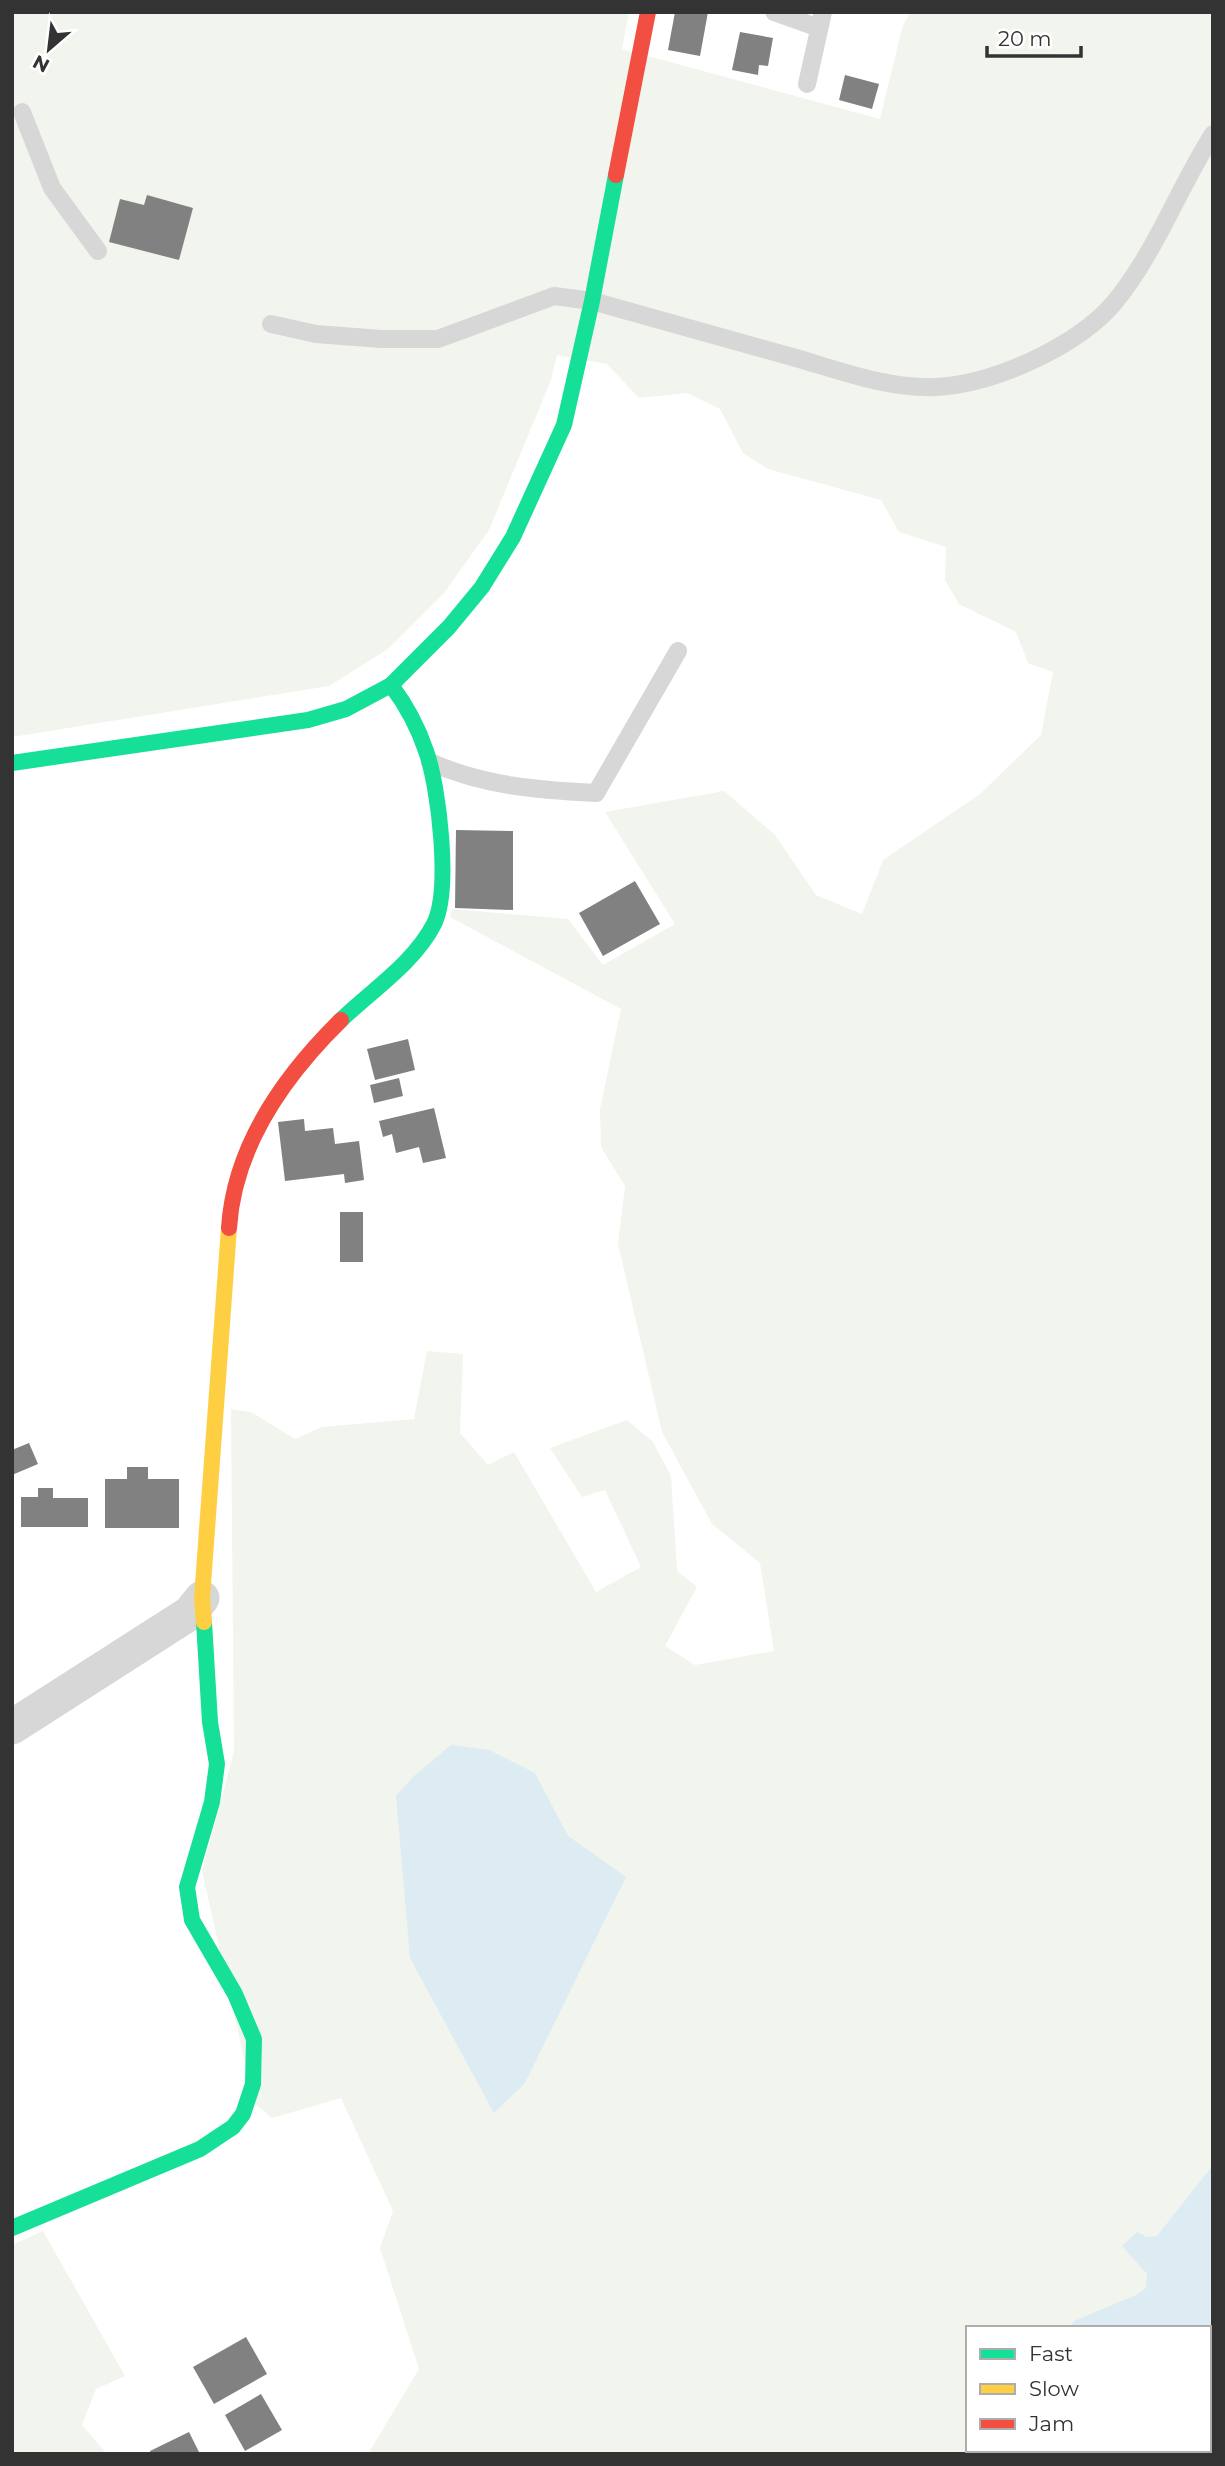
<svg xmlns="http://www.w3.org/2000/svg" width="1225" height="2466" viewBox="0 0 1225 2466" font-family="Montserrat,sans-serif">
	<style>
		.green { fill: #f1f5ed; fill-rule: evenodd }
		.water { fill: #ddebf3 }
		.building { fill: #818181 }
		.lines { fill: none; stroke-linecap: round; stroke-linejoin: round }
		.lane { stroke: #d7d7d7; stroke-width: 18 }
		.street { stroke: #d7d7d7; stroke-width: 35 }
		.fast { stroke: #16e098; stroke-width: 16 }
		.slow { stroke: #ffcf43; stroke-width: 16 }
		.jam { stroke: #f24e42; stroke-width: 16 }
	</style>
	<rect width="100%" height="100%" fill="#fff"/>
	<g class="green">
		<path d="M 12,12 L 629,12 L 622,49 L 880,119 L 902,28 L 910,12 L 1213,12 L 1213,2454 L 368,2454 L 419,2369 L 380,2248 L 393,2211 L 341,2098 L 272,2118 L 254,2103 L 202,1871 L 234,1752 L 231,1409 L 251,1412 L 295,1439 L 322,1427 L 414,1419 L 427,1351 L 463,1354 L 460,1433 L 488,1465 L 514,1452 L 596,1592 L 641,1567 L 605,1490 L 582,1497 L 550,1448 L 627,1420 L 653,1442 L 671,1476 L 677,1571 L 697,1587 L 665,1646 L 695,1665 L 774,1651 L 760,1563 L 712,1524 L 662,1432 L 618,1244 L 625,1186 L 601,1147 L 600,1109 L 621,1009 L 450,917 L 452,909 L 568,919 L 603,965 L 675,924 L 605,812 L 724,791 L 775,835 L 816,895 L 862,914 L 883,860 L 980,794 L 1041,735 L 1053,672 L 1028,663 L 1016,632 L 959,604 L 945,580 L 946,547 L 899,532 L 881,500 L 768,469 L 743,453 L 720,409 L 687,393 L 639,398 L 607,364 L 557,355 L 551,380 L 489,530 L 444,593 L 388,649 L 329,686 L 12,737 ZM 968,2328 L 1209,2328 L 1209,2450 L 968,2450 Z"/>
		<path d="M 43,2231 L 125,2376 L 96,2389 L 82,2425 L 107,2454 L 12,2454 L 12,2245 Z"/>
	</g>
	<g class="water">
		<path d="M 451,1745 L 489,1750 L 535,1773 L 568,1836 L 626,1877 L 525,2083 L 494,2113 L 410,1958 L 396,1796 L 414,1776 Z"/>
		<path d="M 1213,2165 L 1213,2394 L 1209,2398 L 1209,2328 L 1070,2328 L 1074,2321 L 1136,2295 L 1146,2288 L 1147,2274 L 1122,2246 L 1137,2232 L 1147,2237 L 1157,2236 Z"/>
		<path d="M 1022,2450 L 1164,2450 L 1161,2454 L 1012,2454 Z"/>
	</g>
	<g class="building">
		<path d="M 675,12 L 708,12 L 700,56 L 668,50 Z"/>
		<path d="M 740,32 L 773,38 L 768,66 L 759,65 L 758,75 L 732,70 Z"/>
		<path d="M 845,75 L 879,84 L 872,109 L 839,100 Z"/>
		<path d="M 147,195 L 193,208 L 179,260 L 109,242 L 120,199 L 144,205 Z"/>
		<path d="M 456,830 L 513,831 L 513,910 L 455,908 Z"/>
		<path d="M 635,881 L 660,924 L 603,956 L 579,913 Z"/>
		<path d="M 408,1039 L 415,1070 L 375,1080 L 367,1049 Z"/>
		<path d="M 399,1078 L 403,1096 L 374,1103 L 370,1085 Z"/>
		<path d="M 434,1108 L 446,1158 L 423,1163 L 419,1147 L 396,1153 L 392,1134 L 383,1137 L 379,1121 Z"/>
		<path d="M 304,1119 L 305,1131 L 333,1128 L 335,1144 L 359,1141 L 364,1180 L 345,1183 L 344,1174 L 285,1181 L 278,1122 Z"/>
		<rect x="340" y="1212" width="23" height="50"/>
		<path d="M 29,1443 L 38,1464 L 12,1475 L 12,1450 Z"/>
		<path d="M 127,1467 L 148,1467 L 148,1479 L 179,1479 L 179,1528 L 105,1528 L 105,1479 L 127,1479 Z"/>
		<path d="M 38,1488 L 53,1488 L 53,1498 L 88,1498 L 88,1527 L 21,1527 L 21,1497 L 38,1497 Z"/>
		<path d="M 246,2337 L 267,2374 L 214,2404 L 193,2367 Z"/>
		<path d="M 261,2394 L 282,2430 L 245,2451 L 225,2415 Z"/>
		<path d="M 189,2432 L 200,2454 L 151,2454 L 150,2451 Z"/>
	</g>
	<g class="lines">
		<g class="lane">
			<path d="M 774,12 L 819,28"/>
			<path d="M 807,84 L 823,12"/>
			<path d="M 22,112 L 52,188 L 98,251"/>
			<path d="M 271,324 L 316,334 L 381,339 L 438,339 L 554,296 L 592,301 C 660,320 728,339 796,358 C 841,371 888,389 936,387 C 994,384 1076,347 1114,303 C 1156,252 1178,189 1213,134"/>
			<path d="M 430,762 C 484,786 537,790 596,793 L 678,651"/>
		</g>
		<path class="street" d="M 12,1727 L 190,1613 L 202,1598"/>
		<g class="fast">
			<path d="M 12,763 L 308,720 L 346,709 L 391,685 L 449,627 L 482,587 L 513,537 L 564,425 L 592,301 L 616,175"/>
			<path d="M 341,1020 C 372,990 414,963 434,924 C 451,890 439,787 426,751 C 418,727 406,705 391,685"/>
			<path d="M 12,2228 L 200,2149 L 233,2127 L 243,2114 L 253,2084 L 254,2039 L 235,1994 L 192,1920 L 187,1887 L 212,1802 L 217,1764 L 210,1722 L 204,1622"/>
		</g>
		<path class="slow" d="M 204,1622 L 202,1598 L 229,1228"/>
		<g class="jam">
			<path d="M 616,175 L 648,12"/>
			<path d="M 229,1228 C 234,1146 284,1076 341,1020"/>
		</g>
	</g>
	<rect width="1225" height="2466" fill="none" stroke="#333333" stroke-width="28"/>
	<rect x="966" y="2326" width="245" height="126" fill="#ffffff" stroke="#adadad" stroke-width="2"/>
	<rect x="980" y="2349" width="35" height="10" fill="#16e098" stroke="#adadad" stroke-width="2"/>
	<text x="1029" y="2361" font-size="21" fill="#333333">Fast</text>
	<rect x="980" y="2384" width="35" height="10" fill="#ffcf43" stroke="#adadad" stroke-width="2"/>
	<text x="1029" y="2396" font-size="21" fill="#333333">Slow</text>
	<rect x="980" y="2419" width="35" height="10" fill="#f24e42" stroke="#adadad" stroke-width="2"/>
	<text x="1029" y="2431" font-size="21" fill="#333333">Jam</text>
	<g transform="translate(49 49) rotate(208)" stroke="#ffffff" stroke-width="5" paint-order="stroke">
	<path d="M0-5L12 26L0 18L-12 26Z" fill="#333333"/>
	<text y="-10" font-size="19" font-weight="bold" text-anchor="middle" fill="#333333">N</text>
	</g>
	<path d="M987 46v10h94v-10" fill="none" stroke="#333333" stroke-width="3.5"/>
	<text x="998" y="46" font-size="21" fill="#333333" stroke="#ffffff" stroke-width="5" paint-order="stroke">20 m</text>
</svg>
